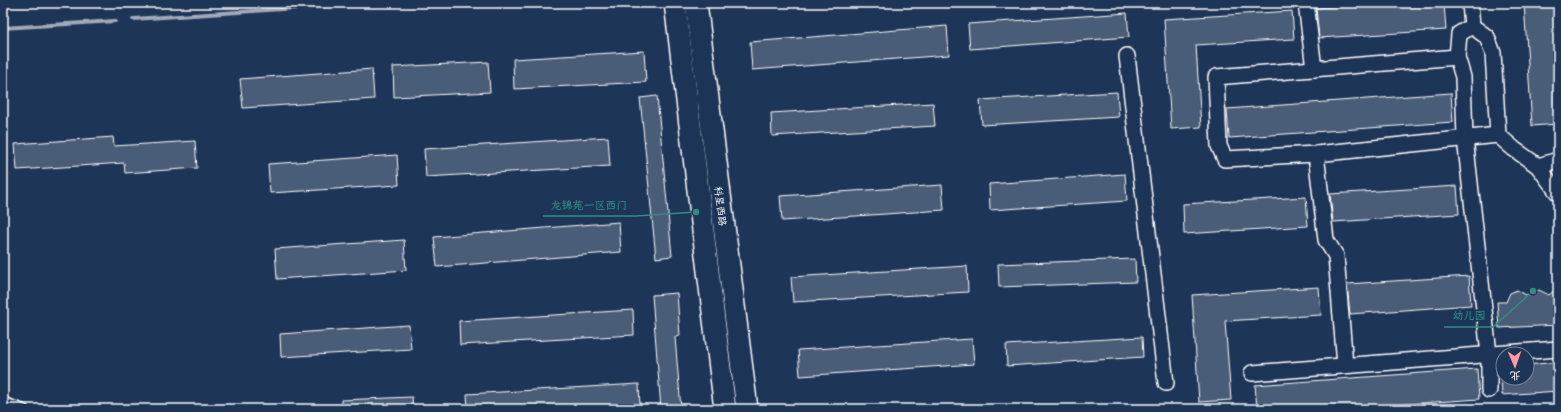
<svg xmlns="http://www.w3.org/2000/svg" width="1561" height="412" viewBox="0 0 1561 412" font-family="Delius,'LXGW WenKai TC',sans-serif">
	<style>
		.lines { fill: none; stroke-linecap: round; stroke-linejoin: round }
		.stream { stroke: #a0aab8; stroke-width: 4 }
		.building { fill: #4a5d79; stroke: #fff }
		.lane-casing { stroke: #fff; stroke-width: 10 }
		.street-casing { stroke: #fff; stroke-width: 18 }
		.secondary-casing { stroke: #fff; stroke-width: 24 }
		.lane { stroke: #1d3557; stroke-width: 7 }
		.street { stroke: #1d3557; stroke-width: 15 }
		.secondary { stroke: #1d3557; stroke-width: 21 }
		.labels { text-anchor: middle; stroke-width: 3.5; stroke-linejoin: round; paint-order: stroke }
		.street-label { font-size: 10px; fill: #fff; stroke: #1d3557 }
		.leader { fill: none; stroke: #338b84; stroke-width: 1.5 }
		.callout-dot { fill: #338b84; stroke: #1d3557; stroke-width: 1.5 }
		.callout-label { font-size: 11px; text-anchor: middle; font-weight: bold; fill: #338b84; stroke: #1d3557; stroke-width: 3.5; stroke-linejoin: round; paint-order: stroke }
	</style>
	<rect width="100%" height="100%" fill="#1d3557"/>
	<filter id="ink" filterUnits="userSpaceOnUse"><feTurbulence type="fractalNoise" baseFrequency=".025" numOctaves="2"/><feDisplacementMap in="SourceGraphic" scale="8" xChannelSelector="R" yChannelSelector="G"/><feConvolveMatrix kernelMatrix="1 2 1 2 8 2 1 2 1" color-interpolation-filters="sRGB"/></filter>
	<g filter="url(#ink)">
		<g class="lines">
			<g class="stream">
				<path d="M 133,19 L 371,3"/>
				<path d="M 3,28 L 115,21"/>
			</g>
		</g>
		<g class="building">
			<path d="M 1385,3 L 1444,3 L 1446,30 L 1319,38 L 1316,8 Z"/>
			<path d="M 1524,3 L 1558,3 L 1558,18 L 1554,18 L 1558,74 L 1558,124 L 1532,126 Z"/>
			<path d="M 1292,11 L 1294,39 L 1196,45 L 1201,127 L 1171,129 L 1164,19 Z"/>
			<path d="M 1127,13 L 1129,37 L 970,49 L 968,24 Z"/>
			<path d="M 947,26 L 949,55 L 752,70 L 750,42 Z"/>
			<path d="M 644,51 L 646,82 L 514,89 L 513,59 Z"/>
			<path d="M 488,62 L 490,92 L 394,97 L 393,67 Z"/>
			<path d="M 372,69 L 374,99 L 243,108 L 240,79 Z"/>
			<path d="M 1117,92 L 1119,117 L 982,125 L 980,100 Z"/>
			<path d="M 1451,93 L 1453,122 L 1229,138 L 1227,109 Z"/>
			<path d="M 657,96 L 672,256 L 656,258 L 640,98 Z"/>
			<path d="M 933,103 L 935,126 L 772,136 L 771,113 Z"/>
			<path d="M 113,137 L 114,146 L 195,141 L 197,168 L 125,173 L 124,163 L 17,170 L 15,144 Z"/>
			<path d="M 608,137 L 610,166 L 426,177 L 424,149 Z"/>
			<path d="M 397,155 L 399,185 L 270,193 L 268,164 Z"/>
			<path d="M 1125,174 L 1127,201 L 990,210 L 989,184 Z"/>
			<path d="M 942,185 L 944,210 L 782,221 L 780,196 Z"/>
			<path d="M 1457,186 L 1459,214 L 1333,222 L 1330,194 Z"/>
			<path d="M 1306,197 L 1308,226 L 1184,234 L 1183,204 Z"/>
			<path d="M 619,222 L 621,252 L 437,267 L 434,237 Z"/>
			<path d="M 404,240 L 406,270 L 277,279 L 275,249 Z"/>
			<path d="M 1135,259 L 1136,282 L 999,287 L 998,264 Z"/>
			<path d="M 967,266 L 968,292 L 793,302 L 791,277 Z"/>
			<path d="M 1469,276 L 1471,305 L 1350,314 L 1347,284 Z"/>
			<path d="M 1319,287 L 1321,315 L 1225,321 L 1231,400 L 1199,402 L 1192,295 Z"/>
			<path d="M 1558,287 L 1558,325 L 1499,328 L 1497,302 L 1506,302 L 1510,293 L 1517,290 L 1526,295 L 1539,290 L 1549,295 Z"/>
			<path d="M 677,293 L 680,336 L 675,337 L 681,409 L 661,409 L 652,295 Z"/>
			<path d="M 633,310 L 634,335 L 460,345 L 459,321 Z"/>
			<path d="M 409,325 L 411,349 L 281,357 L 280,334 Z"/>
			<path d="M 1142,337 L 1143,357 L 1007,366 L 1006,345 Z"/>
			<path d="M 972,339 L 974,364 L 800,376 L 798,350 Z"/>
			<path d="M 1558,362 L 1558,391 L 1502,395 L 1501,378 L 1527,378 L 1527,365 Z"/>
			<path d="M 1477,369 L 1479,399 L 1334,409 L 1257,409 L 1255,385 Z"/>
			<path d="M 639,384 L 640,408 L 468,409 L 467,394 Z"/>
			<path d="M 412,397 L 413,409 L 341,409 L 341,400 Z"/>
		</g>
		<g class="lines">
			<defs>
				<path id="lane" d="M 3,401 L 25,409"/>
				<g id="street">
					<path d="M 1306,3 L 1314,69"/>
					<path d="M 1470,3 L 1472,26 L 1487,37 L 1493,53 L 1498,135 L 1514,149 L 1538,166 L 1558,193"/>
					<path d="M 1472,26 L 1459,34 L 1457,57 L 1463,77 L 1465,138 L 1489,354 L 1489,390"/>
					<path d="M 1127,56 L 1166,383"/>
					<path d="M 1457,57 L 1216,77 L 1219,146 L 1225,159 L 1316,154 L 1498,135"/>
					<path d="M 1316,154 L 1326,240 L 1336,256 L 1345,365"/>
					<path d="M 1538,166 L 1558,160"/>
					<path d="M 1252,373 L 1558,349"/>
				</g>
				<g id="secondary">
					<path d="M 675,3 L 725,409"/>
					<path d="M 696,3 L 747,409"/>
				</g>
			</defs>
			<use href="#lane" class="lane-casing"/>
			<use href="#street" class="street-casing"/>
			<use href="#secondary" class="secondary-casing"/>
			<use href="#lane" class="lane"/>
			<use href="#street" class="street"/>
			<use href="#secondary" class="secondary"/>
		</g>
	</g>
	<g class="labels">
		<g class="street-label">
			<text transform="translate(721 206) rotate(83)" y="4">科星西路</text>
		</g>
	</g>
	<path class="leader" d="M696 212L636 216H543M1533 291L1493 327H1444"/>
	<g class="callout-dot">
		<circle cx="696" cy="212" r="4"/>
		<circle cx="1533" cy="291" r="4"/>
	</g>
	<g class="callout-label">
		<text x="589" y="209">龙锦苑一区西门</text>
		<text x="1469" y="319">幼儿园</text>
	</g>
	<rect width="1561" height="412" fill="none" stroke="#1d3557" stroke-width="16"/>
	<rect x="8" y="8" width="1545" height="396" fill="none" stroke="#fff" stroke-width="1.5" filter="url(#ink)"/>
	<g transform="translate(1515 366) rotate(178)"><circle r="19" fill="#1d3557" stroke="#77869a"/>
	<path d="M0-3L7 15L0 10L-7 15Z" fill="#ff9aa2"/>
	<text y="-6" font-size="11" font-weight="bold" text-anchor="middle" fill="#ffffff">北</text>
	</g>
</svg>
